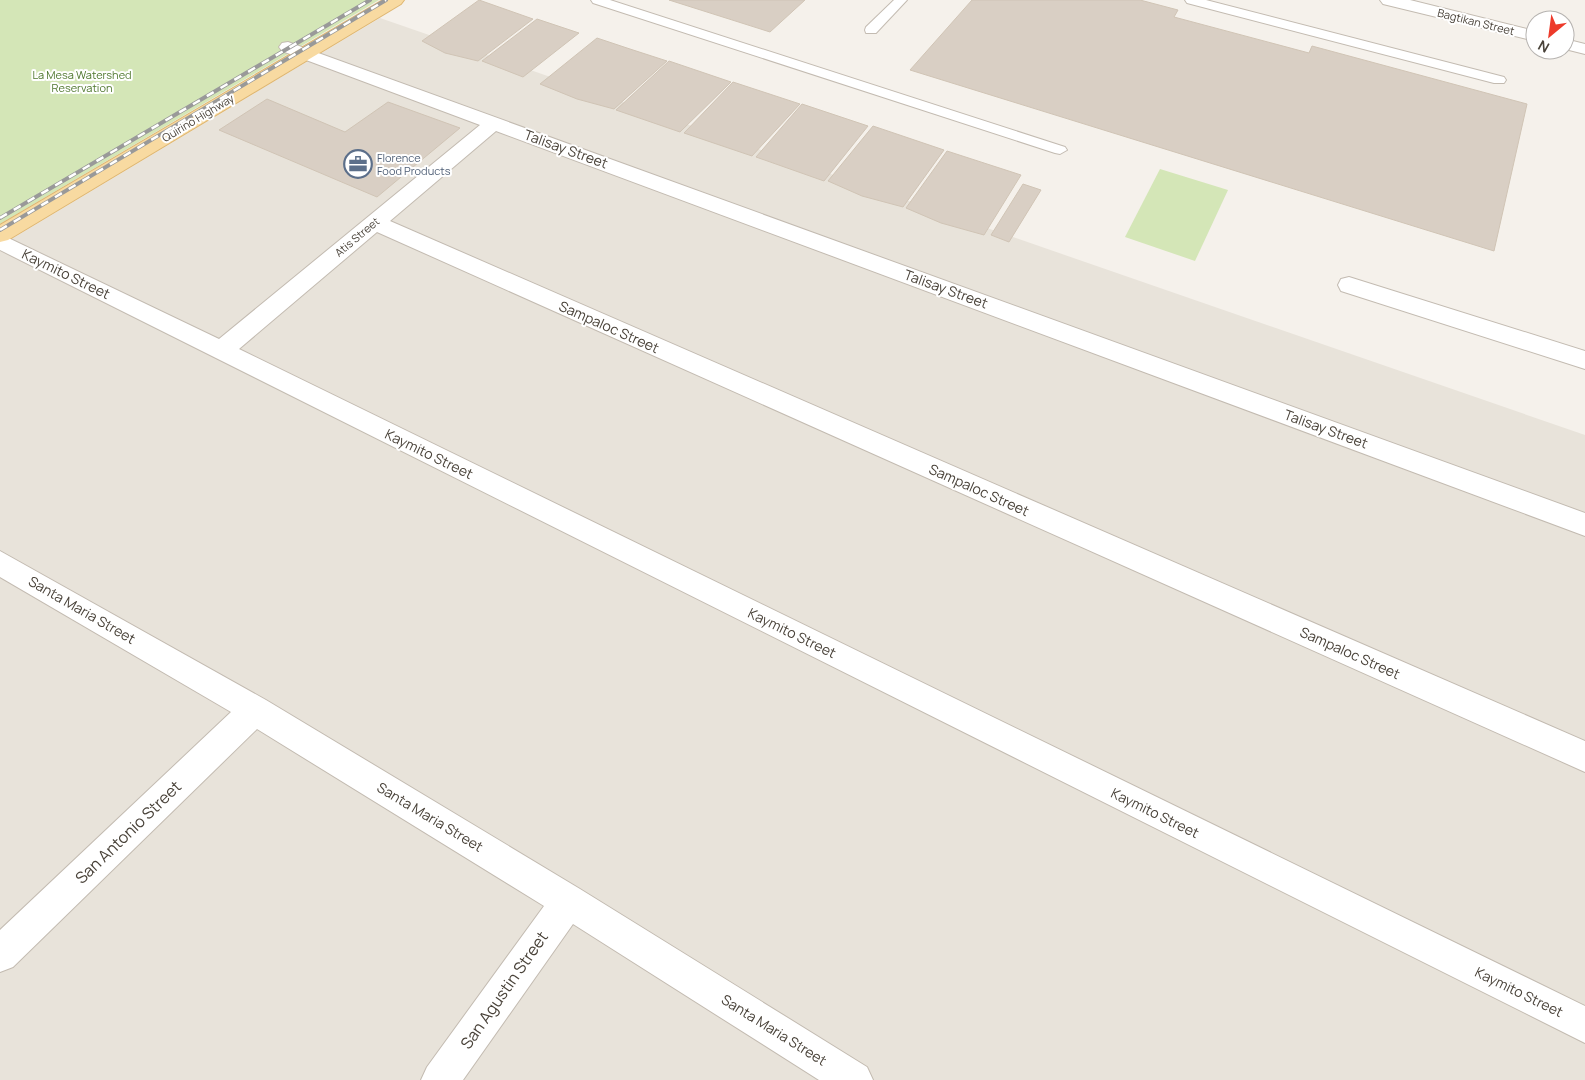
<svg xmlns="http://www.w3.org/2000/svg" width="1585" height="1080" viewBox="0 0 1585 1080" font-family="Manrope,sans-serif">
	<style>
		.residential { fill: #e8e3da }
		.green { fill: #d4e6b7 }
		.building { fill: #d9cfc4; stroke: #d0c4b5 }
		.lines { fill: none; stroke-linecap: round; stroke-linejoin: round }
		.lane-casing { stroke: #c3bbb1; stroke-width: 2 }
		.street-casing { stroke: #c3bbb1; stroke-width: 2 }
		.primary-casing { stroke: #deb671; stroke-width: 2 }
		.lane { fill: #fff; fill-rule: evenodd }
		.street { fill: #fff; fill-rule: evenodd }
		.primary { fill: #f8daa1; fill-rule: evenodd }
		.rail-casing { stroke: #999; stroke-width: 4 }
		.rail { stroke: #fff; stroke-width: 2.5; stroke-dasharray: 8; stroke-linecap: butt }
		.labels { text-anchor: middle; stroke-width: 4; stroke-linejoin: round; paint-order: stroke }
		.far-street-label { font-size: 11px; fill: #494239; stroke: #fff }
		.far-park-label { font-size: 11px; fill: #50782f; stroke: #fff }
		.far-service-label { font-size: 11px; fill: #4e5e75; stroke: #fff; text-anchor: start }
		.street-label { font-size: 14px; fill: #494239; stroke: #fff }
		.near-street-label { font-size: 16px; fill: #494239; stroke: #fff }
	</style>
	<rect width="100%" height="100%" fill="#f5f1eb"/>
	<path class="residential" d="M 380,18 L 1585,435 L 1585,1080 L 0,1080 L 0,246 Z"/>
	<g class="green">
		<path d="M 0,0 L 379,0 L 0,224 Z"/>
		<path d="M 1160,169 L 1228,190 L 1195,261 L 1125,237 Z"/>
	</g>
	<g class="building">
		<path d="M 479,0 L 533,19 L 478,61 L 445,53 L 422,41 Z"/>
		<path d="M 669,0 L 805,0 L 770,32 Z"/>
		<path d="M 972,0 L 1140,0 L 1178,10 L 1174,17 L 1309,53 L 1312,46 L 1527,104 L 1494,251 L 910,70 Z"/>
		<path d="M 537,19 L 579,33 L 523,77 L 482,61 Z"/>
		<path d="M 597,38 L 630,49 L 667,61 L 614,109 L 577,99 L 540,84 Z"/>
		<path d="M 669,61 L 731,82 L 680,132 L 616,110 Z"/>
		<path d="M 733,82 L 800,104 L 752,156 L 684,133 Z"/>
		<path d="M 267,99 L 345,132 L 388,102 L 460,128 L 377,197 L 219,130 Z"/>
		<path d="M 802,104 L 868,126 L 824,181 L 756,157 Z"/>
		<path d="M 873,126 L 944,150 L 903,207 L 862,196 L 828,181 Z"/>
		<path d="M 947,151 L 1021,175 L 984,235 L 941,223 L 906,208 Z"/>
		<path d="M 1023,184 L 1041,190 L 1009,242 L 991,235 Z"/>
	</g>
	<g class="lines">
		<defs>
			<g id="lane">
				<path d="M 591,0 L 610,0 L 1065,147 L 1067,150 L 1060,154 L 1055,153 L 593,3 Z"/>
				<path d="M 894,0 L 907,0 L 876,33 L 866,33 L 865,30 L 866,27 Z"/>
				<path d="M 1185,0 L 1206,0 L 1504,77 L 1506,80 L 1504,83 L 1494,83 L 1187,3 Z"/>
			</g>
			<g id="street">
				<path d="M 1380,0 L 1410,0 L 1535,31 L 1535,41 L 1383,4 Z"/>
				<path d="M 1565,39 L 1585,44 L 1585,54 L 1565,49 Z"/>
				<path d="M 288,42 L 1585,513 L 1585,536 L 496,131 L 390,221 L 1585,741 L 1585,772 L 377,232 L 239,349 L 1585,1006 L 1585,1043 L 0,250 L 0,234 L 219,339 L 480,125 L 282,51 L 279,47 L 282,43 Z"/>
				<path d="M 1349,277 L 1585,351 L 1585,369 L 1341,291 L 1338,285 L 1341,279 Z"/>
				<path d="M 0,551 L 266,700 L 580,889 L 867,1067 L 873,1080 L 819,1080 L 573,924 L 463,1080 L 421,1080 L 427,1067 L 544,906 L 257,729 L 13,967 L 0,972 L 0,930 L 231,712 L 0,577 Z"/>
			</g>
			<path id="primary" d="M 383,0 L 404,0 L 401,4 L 8,240 L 0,242 L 0,225 Z"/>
		</defs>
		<use href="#lane" class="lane-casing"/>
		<use href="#street" class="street-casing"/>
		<use href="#primary" class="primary-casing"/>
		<use href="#lane" class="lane"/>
		<use href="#street" class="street"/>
		<use href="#primary" class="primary"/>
		<defs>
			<g id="rail">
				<path d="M 0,218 L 370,0"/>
				<path d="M 0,230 L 386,0"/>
			</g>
		</defs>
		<use href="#rail" class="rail-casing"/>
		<use href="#rail" class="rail"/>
	</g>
	<defs>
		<symbol id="office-ring" viewBox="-11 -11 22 22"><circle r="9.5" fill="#fff" stroke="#5c6f8a" stroke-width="1.5"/><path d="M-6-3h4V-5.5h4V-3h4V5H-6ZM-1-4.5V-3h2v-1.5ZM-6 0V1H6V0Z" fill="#5c6f8a"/></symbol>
	</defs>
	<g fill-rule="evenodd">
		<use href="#office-ring" x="342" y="148" width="32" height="32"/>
	</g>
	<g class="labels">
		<g class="far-street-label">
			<text transform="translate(1476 22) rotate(14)" y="4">Bagtikan Street</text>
			<text transform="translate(198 118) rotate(-31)" y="4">Quirino Highway</text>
			<text transform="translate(357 237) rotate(-40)" y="4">Atis Street</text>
		</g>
		<g class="far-park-label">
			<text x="82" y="79">La Mesa Watershed<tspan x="82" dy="13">Reservation</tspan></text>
		</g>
		<g class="far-service-label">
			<text x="377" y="162">Florence<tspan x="377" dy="13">Food Products</tspan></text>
		</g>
		<g class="street-label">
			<text transform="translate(566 149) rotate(20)" y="5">Talisay Street</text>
			<text transform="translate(66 274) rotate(26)" y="5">Kaymito Street</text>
			<text transform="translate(946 289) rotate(20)" y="5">Talisay Street</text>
			<text transform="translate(609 327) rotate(24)" y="5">Sampaloc Street</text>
			<text transform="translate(1326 429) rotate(20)" y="5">Talisay Street</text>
			<text transform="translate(429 454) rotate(26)" y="5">Kaymito Street</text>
			<text transform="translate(979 490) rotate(24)" y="5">Sampaloc Street</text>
			<text transform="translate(82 610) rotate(30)" y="5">Santa Maria Street</text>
			<text transform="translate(792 633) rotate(26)" y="5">Kaymito Street</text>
			<text transform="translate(1350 653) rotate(24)" y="5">Sampaloc Street</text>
			<text transform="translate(1155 813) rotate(26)" y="5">Kaymito Street</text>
			<text transform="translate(430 817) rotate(31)" y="5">Santa Maria Street</text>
			<text transform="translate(1519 992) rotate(26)" y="5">Kaymito Street</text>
			<text transform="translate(774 1030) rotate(32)" y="5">Santa Maria Street</text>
		</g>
		<g class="near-street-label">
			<text transform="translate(128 832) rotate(-44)" y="6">San Antonio Street</text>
			<text transform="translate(504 990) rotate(-55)" y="6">San Agustin Street</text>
		</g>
	</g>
	<g transform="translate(1550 35) rotate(209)"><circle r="24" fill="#ffffff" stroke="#b6b3b0"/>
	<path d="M0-4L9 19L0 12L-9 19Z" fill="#ed3a2a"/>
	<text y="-8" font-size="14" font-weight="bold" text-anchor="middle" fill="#494239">N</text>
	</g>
</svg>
